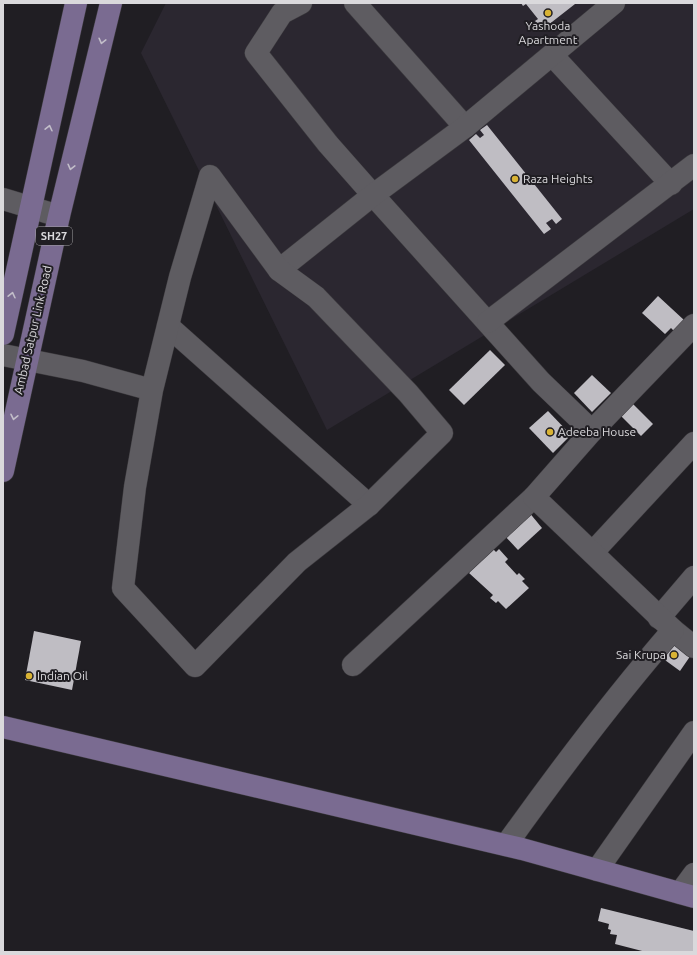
<svg xmlns="http://www.w3.org/2000/svg" width="697" height="955" viewBox="0 0 697 955" font-family="Ubuntu,sans-serif">
	<style>
		.built { fill: #2b2730 }
		.building { fill: #bfbdc3 }
		.lines { fill: none; stroke-linecap: round; stroke-linejoin: round }
		.minor-casing { stroke: #3c3a3e; stroke-width: 23 }
		.major-casing { stroke: #3c3a3e; stroke-width: 23 }
		.minor { stroke: #5e5c61; stroke-width: 22 }
		.major { stroke: #7a6b91; stroke-width: 22 }
		.oneway { stroke: #c2bec9 }
		.poi-dot { fill: #d9b334; stroke: #201e23; stroke-width: 1.5 }
		.labels { text-anchor: middle; stroke-width: 4; stroke-linejoin: round; paint-order: stroke }
		.shield { fill: #201e23; stroke: #a2a1a4; stroke-width: 1 }
		.shield-label { font-size: 11px; font-weight: bold; fill: #dad9dc }
		.poi-label { font-size: 12px; fill: #dad9dc; stroke: #201e23; text-anchor: start }
		.street-label { font-size: 12px; fill: #dad9dc; stroke: #201e23 }
	</style>
	<rect width="100%" height="100%" fill="#201e23"/>
	<path class="built" d="M 166,3 L 694,3 L 694,209 L 327,430 L 141,53 Z"/>
	<g class="building">
		<path d="M 521,3 L 573,3 L 575,4 L 543,29 L 535,21 L 538,19 L 526,4 L 523,6 Z"/>
		<path d="M 487,125 L 562,219 L 556,224 L 552,219 L 546,223 L 551,229 L 544,234 L 469,140 L 476,134 L 480,138 L 484,135 L 480,130 Z"/>
		<path d="M 658,296 L 684,320 L 674,331 L 671,328 L 665,334 L 642,313 Z"/>
		<path d="M 490,350 L 505,365 L 464,405 L 449,390 Z"/>
		<path d="M 592,375 L 611,393 L 592,412 L 574,393 Z"/>
		<path d="M 633,404 L 653,424 L 641,436 L 621,416 Z"/>
		<path d="M 548,411 L 571,435 L 553,453 L 529,428 Z"/>
		<path d="M 528,511 L 542,528 L 518,550 L 503,534 Z"/>
		<path d="M 488,544 L 496,552 L 499,549 L 508,559 L 505,562 L 517,575 L 519,573 L 525,579 L 522,581 L 529,588 L 506,609 L 498,601 L 496,603 L 490,598 L 493,595 L 469,573 Z"/>
		<path d="M 34,631 L 81,641 L 72,690 L 25,680 Z"/>
		<path d="M 669,640 L 691,655 L 680,671 L 658,655 Z"/>
		<path d="M 601,908 L 694,931 L 694,952 L 646,952 L 615,944 L 617,935 L 610,934 L 611,930 L 608,929 L 609,924 L 598,921 Z"/>
	</g>
	<g class="lines">
		<defs>
			<g id="minor">
				<path d="M 301,3 L 282,13 L 256,53 L 328,144 L 373,195 L 541,382 L 592,431"/>
				<path d="M 355,3 L 465,127"/>
				<path d="M 552,55 L 671,184"/>
				<path d="M 3,199 L 59,216"/>
				<path d="M 279,270 L 373,195 L 465,127 L 614,3"/>
				<path d="M 488,322 L 694,165"/>
				<path d="M 168,326 L 369,505"/>
				<path d="M 3,355 L 83,371 L 152,390 L 180,277 L 210,176 L 279,270 L 316,297 L 408,393 L 442,433 L 369,505 L 297,562 L 195,666 L 123,588 L 135,487 L 152,390"/>
				<path d="M 593,552 L 694,443"/>
				<path d="M 659,618 L 694,577"/>
				<path d="M 673,630 L 694,647"/>
				<path d="M 353,665 L 534,497"/>
				<path d="M 506,845 C 559,771 613,699 673,630 L 534,497 L 592,431 L 694,325"/>
				<path d="M 597,870 L 694,732"/>
				<path d="M 680,893 L 694,874"/>
			</g>
			<g id="major">
				<path d="M 3,334 L 76,3"/>
				<path d="M 3,471 L 59,216 L 111,3"/>
				<path d="M 3,727 L 522,849 L 694,897"/>
			</g>
		</defs>
		<use href="#minor" class="minor-casing"/>
		<use href="#major" class="major-casing"/>
		<use href="#minor" class="minor"/>
		<use href="#major" class="major"/>
	</g>
	<defs><path id="oneway-chevron" d="M-2-3.5L2.5 0L-2 3.5" fill="none" stroke-width="1.6" stroke-linecap="round" stroke-linejoin="round"/></defs>
	<g class="oneway">
		<use href="#oneway-chevron" transform="translate(102 41) rotate(104)"/>
		<use href="#oneway-chevron" transform="translate(49 128) rotate(-77)"/>
		<use href="#oneway-chevron" transform="translate(71 167) rotate(104)"/>
		<use href="#oneway-chevron" transform="translate(12 295) rotate(-77)"/>
		<use href="#oneway-chevron" transform="translate(14 417) rotate(102)"/>
	</g>
	<g class="poi-dot">
		<circle cx="548" cy="13" r="4"/>
		<circle cx="515" cy="179" r="4"/>
		<circle cx="550" cy="432" r="4"/>
		<circle cx="674" cy="655" r="4"/>
		<circle cx="29" cy="676" r="4"/>
	</g>
	<g class="labels">
		<rect class="shield" x="36" y="227" width="36" height="18" rx="3"/>
		<g class="shield-label">
			<text x="54" y="240">SH27</text>
		</g>
		<g class="poi-label">
			<text x="548" y="30" text-anchor="middle">Yashoda<tspan x="548" dy="14">Apartment</tspan></text>
			<text x="523" y="183">Raza Heights</text>
			<text x="558" y="436">Adeeba House</text>
			<text x="666" y="659" text-anchor="end">Sai Krupa</text>
			<text x="37" y="680">Indian Oil</text>
		</g>
		<g class="street-label">
			<text transform="translate(33 330) rotate(-77)" y="4">Ambad Satpur Link Road</text>
		</g>
	</g>
	<rect width="697" height="955" fill="none" stroke="#dad9dc" stroke-width="8"/>
</svg>
